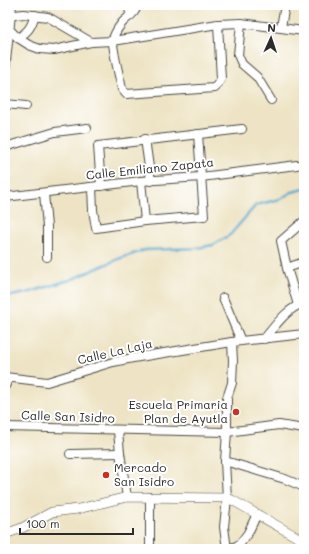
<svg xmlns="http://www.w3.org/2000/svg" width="309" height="554" viewBox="0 0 309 554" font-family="Mali,sans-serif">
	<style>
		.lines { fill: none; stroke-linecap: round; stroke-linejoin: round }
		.stream { stroke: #56a7d1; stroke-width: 2.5 }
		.minor-casing { stroke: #484742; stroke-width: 10 }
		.tertiary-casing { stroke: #484742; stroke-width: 10 }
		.minor { stroke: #fff; stroke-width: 8 }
		.tertiary { stroke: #fff; stroke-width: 9 }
		.poi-dot { fill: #c8321e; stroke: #fff; stroke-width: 1.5 }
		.labels { text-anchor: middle; stroke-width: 4; stroke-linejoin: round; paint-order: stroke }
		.street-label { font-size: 12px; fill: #2b2b2b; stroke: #fff }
		.poi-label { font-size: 12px; fill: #2b2b2b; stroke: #fff; text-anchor: end }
	</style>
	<rect width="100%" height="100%" fill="#fff"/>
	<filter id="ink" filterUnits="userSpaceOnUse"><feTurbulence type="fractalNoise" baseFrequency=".025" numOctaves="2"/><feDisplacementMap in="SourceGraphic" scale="8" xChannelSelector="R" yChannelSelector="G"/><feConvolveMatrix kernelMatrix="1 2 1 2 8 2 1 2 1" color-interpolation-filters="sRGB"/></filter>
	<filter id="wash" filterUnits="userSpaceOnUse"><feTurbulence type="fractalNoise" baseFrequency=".012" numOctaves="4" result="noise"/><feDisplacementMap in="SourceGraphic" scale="16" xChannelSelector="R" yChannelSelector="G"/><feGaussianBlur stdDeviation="0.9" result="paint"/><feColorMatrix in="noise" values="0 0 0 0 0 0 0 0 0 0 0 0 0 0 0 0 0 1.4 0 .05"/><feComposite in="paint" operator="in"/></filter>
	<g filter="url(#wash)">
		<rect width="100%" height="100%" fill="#eee4c5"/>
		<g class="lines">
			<path class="stream" d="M 5,297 L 27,293 L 70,280 L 121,258 L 145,250 L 197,248 L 213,245 L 230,235 L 256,205 L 280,199 L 292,192 L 304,189"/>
		</g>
	</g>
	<g filter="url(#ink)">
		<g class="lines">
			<defs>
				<g id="minor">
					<path d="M 129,5 L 130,16"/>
					<path d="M 137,5 C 136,14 127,17 122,23 C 118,28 114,33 113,40 C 112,48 120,79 122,89 L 126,94 L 215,88 L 221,79 L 218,24"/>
					<path d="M 5,16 L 24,14 L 48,17 L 91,42"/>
					<path d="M 241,23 L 238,55 L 242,64 L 257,77 L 271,100"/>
					<path d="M 281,27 L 285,5"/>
					<path d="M 9,29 L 18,38 L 29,45 L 40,49 L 54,50 L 91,42 L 113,41 L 218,24 L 241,23 L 304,31"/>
					<path d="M 18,38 C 29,31 31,27 35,15"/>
					<path d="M 5,70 L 12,5"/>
					<path d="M 5,104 L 26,106"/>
					<path d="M 145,139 L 151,181"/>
					<path d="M 5,147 L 55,132 L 87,128"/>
					<path d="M 141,181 L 145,221"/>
					<path d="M 101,186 L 98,146 L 242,129"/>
					<path d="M 92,187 L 93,210 L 96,228 L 145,221 L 204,216 L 198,134"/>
					<path d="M 44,193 L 47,227 L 47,257"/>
					<path d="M 5,197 L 141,181 L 201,177 L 297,165"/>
					<path d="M 287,268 L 304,262"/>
					<path d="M 223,298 L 241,341"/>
					<path d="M 298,305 L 287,268 L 281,241 L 304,221"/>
					<path d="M 264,339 C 275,326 287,308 304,303"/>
					<path d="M 5,377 L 47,382 L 113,362 L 133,358 L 232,342 L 304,334"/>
					<path d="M 5,386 L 9,378"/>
					<path d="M 5,427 L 227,432 L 279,425 L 304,429"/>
					<path d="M 118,431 L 120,453 L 127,497"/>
					<path d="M 70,454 L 120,453"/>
					<path d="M 225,461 L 285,479 L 304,487"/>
					<path d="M 150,549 L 150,497"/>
					<path d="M 227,549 L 224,527 L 227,498 L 225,461 L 227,432 L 227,398 L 232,383 L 233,361 L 232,342"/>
					<path d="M 229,549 L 239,545 L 248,533 L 257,514"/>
				</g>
				<path id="tertiary" d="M 5,534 L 22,528 L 52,512 L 78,509 L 127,497 L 227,498 L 232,500 L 304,541"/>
			</defs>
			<use href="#minor" class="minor-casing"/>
			<use href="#tertiary" class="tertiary-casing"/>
			<use href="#minor" class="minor"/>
			<use href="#tertiary" class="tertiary"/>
		</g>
	</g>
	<g class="poi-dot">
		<circle cx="236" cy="412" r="4"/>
		<circle cx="106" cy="475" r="4"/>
	</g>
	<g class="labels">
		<g class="street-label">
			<text transform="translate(150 169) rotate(-6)" y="4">Calle Emiliano Zapata</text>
			<text transform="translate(115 352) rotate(-13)" y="4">Calle La Laja</text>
			<text transform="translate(68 417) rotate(2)" y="4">Calle San Isidro</text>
		</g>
		<g class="poi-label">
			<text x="228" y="409">Escuela Primaria<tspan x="228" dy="14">Plan de Ayutla</tspan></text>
			<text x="114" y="472" text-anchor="start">Mercado<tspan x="114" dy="14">San Isidro</tspan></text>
		</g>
	</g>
	<rect width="309" height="554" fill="none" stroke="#fff" stroke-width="20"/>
	<g transform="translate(271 38) rotate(3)" stroke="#ffffff" stroke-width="3" paint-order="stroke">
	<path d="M0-3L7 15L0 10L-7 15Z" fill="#2b2b2b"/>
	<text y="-6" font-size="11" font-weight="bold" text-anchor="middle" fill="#2b2b2b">N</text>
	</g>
	<path d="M20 528v6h113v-6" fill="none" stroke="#2b2b2b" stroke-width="2"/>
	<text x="26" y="528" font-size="12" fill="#2b2b2b" stroke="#ffffff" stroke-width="3" paint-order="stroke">100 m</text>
</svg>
